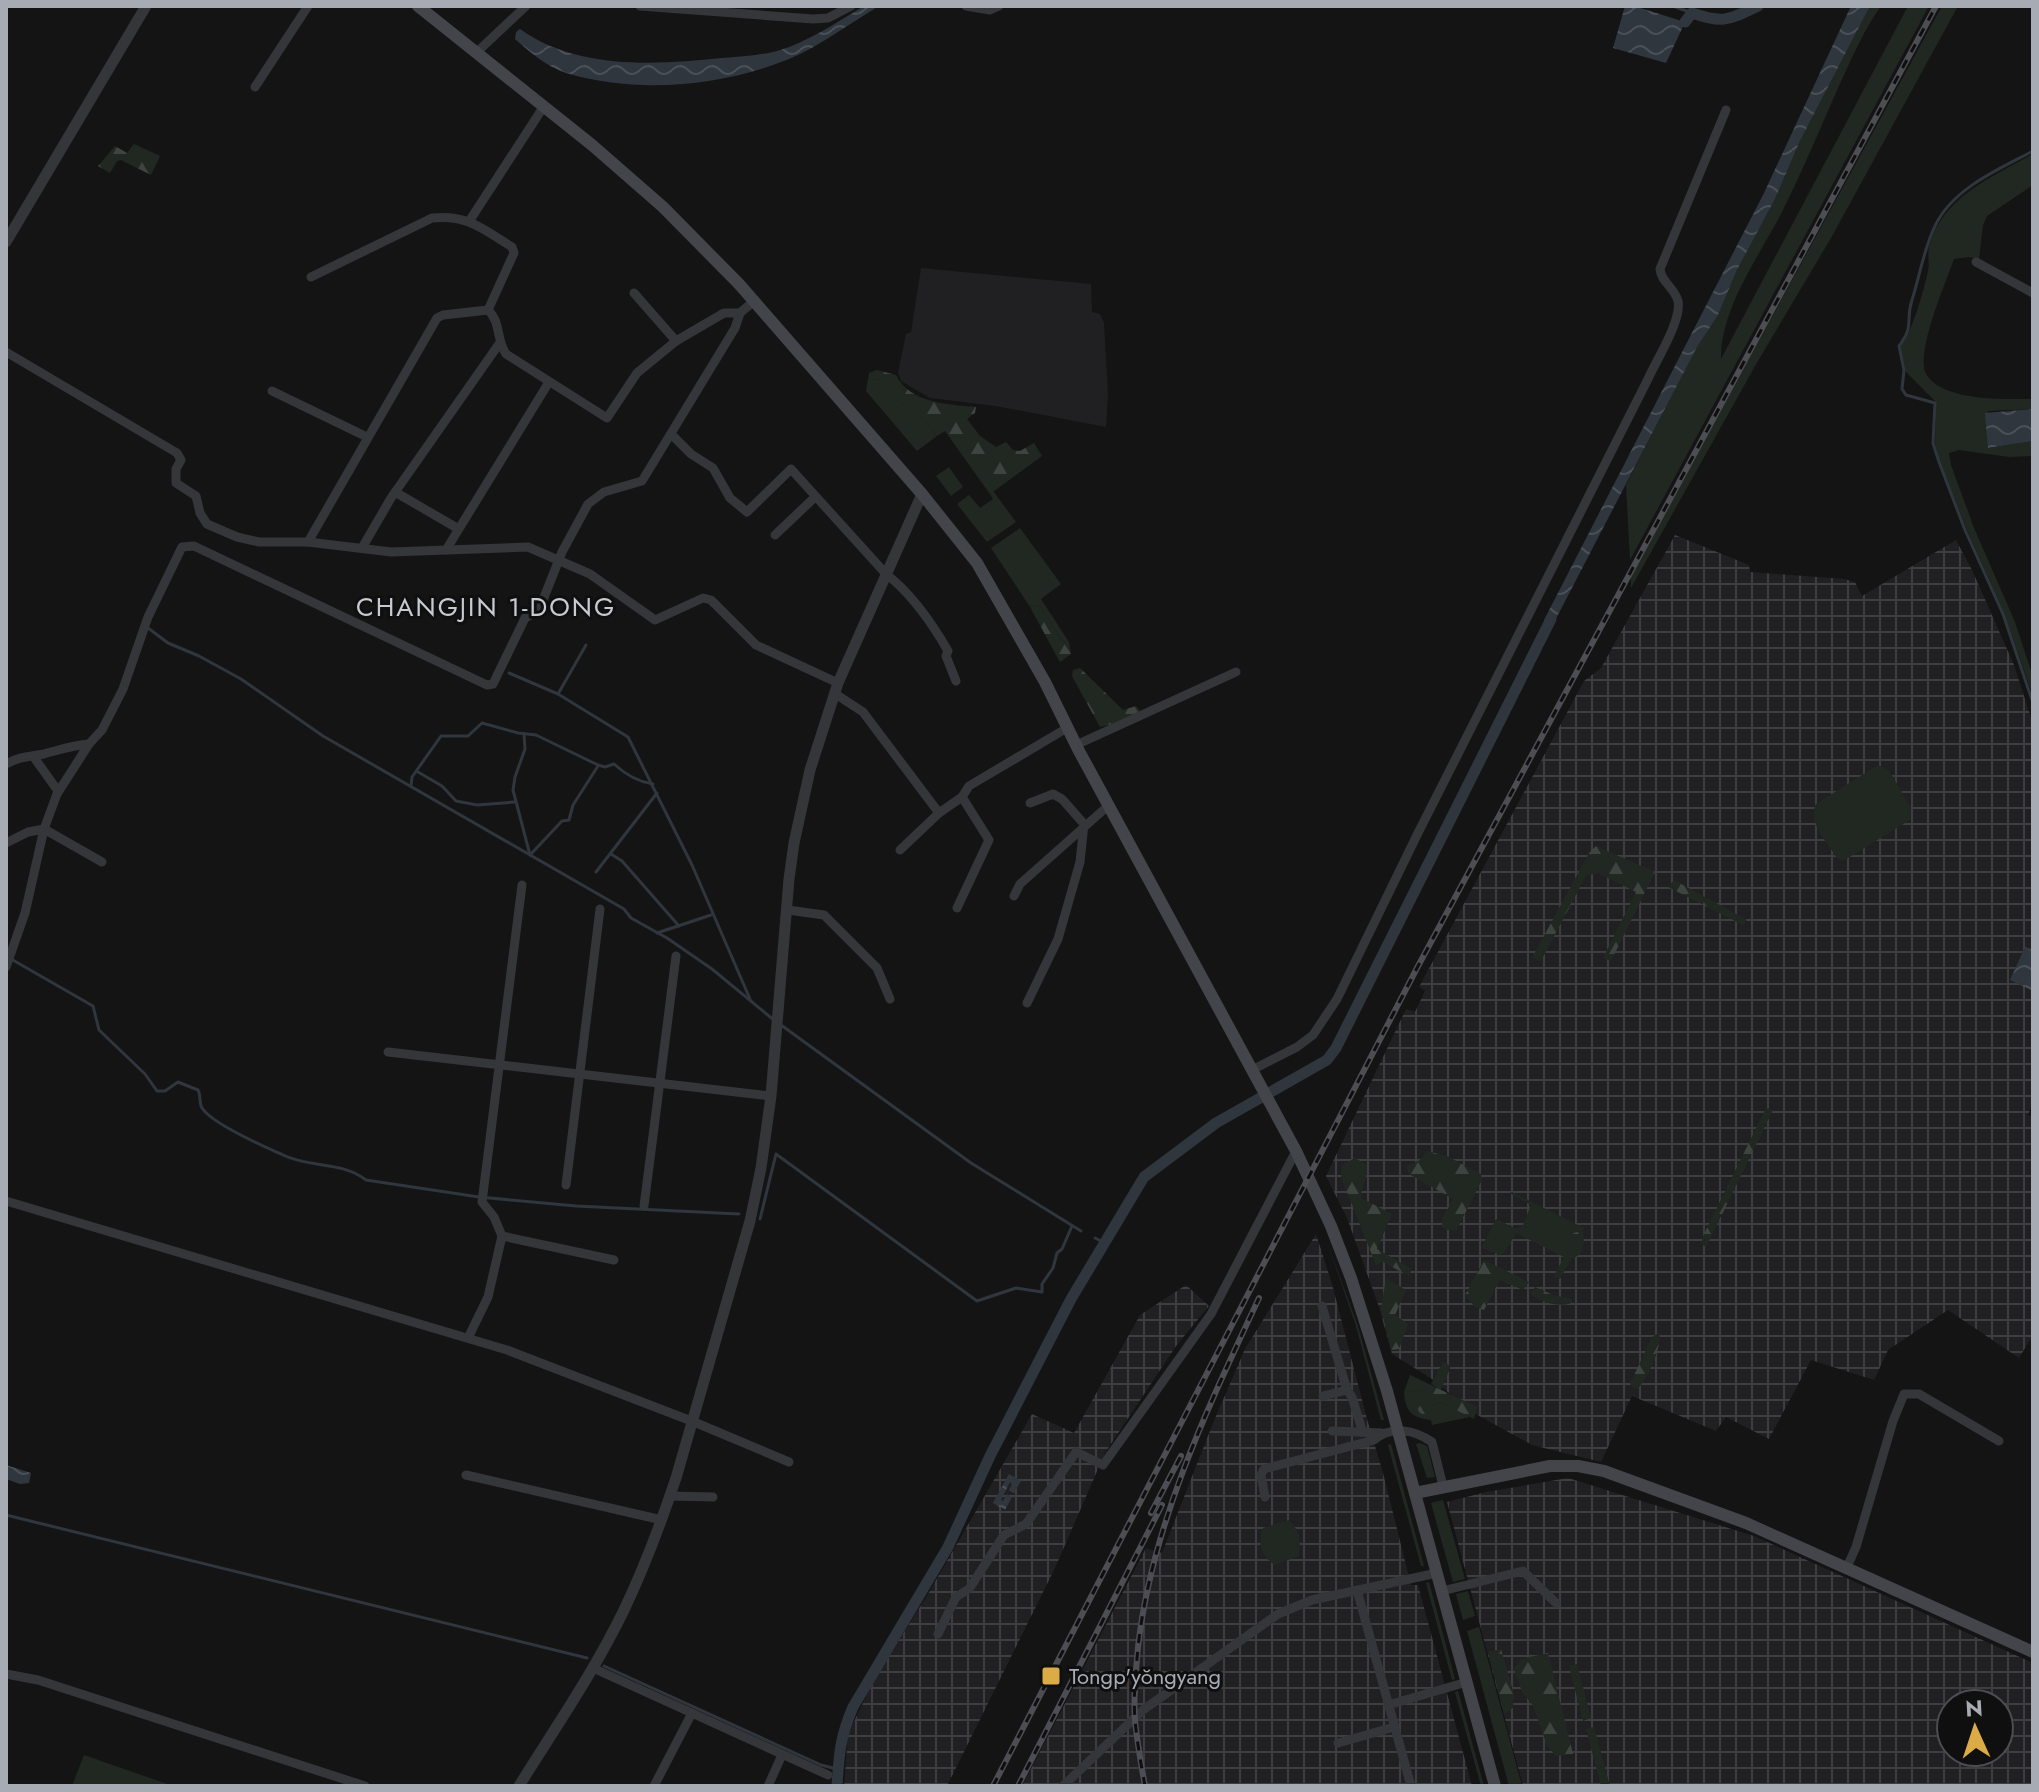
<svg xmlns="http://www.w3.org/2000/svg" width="2039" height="1792" viewBox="0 0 2039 1792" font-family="Jost,sans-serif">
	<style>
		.built { fill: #202022 }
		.industrial { fill: url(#industrial-grid); fill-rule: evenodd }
		.green { fill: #212821 }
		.forest { fill: url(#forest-firs) }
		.water { fill: url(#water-waves) }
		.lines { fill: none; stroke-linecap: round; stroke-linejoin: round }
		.stream { stroke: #2f363d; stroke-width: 3 }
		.canal { stroke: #2f363d; stroke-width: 11 }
		.minor { stroke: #35363a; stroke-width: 9 }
		.tertiary { stroke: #35363a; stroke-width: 11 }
		.secondary { stroke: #44454a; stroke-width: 12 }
		.rail-casing { stroke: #4d4e53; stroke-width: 6 }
		.rail { stroke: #0f0f10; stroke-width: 3; stroke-dasharray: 9; stroke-linecap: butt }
		.poi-dot { fill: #dbac46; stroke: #0f0f10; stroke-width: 3 }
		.labels { text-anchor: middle; stroke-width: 6; stroke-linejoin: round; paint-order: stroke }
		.poi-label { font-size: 22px; fill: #a7abb4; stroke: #0f0f10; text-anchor: start }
		.quarter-label { font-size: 26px; letter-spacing: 2px; fill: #c8cad1; stroke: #0f0f10 }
	</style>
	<defs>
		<pattern id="industrial-grid" width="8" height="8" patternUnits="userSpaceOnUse" patternTransform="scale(2)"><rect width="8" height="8" fill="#202022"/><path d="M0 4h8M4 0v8" fill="none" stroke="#3e3e40"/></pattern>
		<pattern id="forest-firs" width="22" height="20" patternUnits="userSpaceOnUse" patternTransform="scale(2)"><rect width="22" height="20" fill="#212821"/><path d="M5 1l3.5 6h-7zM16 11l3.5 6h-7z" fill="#3e443f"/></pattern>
		<pattern id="water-waves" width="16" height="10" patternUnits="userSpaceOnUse" patternTransform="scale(2)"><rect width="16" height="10" fill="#2f363d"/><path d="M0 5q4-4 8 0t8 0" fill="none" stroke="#4a5057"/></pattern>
	</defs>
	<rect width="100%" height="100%" fill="#141415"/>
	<path class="built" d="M 921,268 L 1091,284 L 1092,312 L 1100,314 L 1104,323 L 1108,393 L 1106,427 L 996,406 L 930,398 L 901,381 L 898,373 L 906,334 L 911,332 Z"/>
	<g class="industrial">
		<path d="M 1675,535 L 1749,565 L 1750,572 L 1844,579 L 1855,582 L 1862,596 L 1956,540 L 1972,570 L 2014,665 L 2033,724 L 2033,1102 L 2028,1115 L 2033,1118 L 2033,1335 L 2019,1358 L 1948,1310 L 1888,1350 L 1874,1380 L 1811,1360 L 1769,1439 L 1726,1417 L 1716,1431 L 1632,1396 L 1601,1462 L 1532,1445 L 1472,1412 L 1432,1379 L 1392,1354 L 1379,1307 L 1347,1218 L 1326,1176 L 1406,1009 L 1415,1012 L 1425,991 L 1419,987 L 1584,681 L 1601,668 Z"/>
		<path d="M 1316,1234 L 1332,1284 L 1367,1419 L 1383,1473 L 1411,1585 L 1418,1585 L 1472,1786 L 1022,1786 L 1146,1548 L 1162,1553 L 1213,1423 L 1245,1349 Z"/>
		<path d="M 1186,1285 L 1209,1306 L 1176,1346 L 1105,1453 L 1055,1568 L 947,1786 L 844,1786 L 848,1734 L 874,1680 L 928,1594 L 1032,1414 L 1074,1433 L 1140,1315 Z"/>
		<path d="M 1568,1478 L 1754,1536 L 2033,1663 L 2033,1786 L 1523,1786 L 1447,1502 L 1486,1492 ZM 1951,1704 L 1999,1704 L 1999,1752 L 1951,1752 Z"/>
	</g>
	<g class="green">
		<path d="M 1870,6 L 1881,6 C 1863,31 1851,60 1838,88 C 1820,129 1802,172 1782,212 C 1760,255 1720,309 1721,359 L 1908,6 L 1929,6 L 1630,560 L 1626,485 L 1697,346 L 1718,315 L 1737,270 L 1775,199 L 1800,141 Z"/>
		<path d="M 1942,6 L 1958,6 L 1831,238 L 1755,366 L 1631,588 L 1631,575 Z"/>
		<path d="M 2033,154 L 2033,185 L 1987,216 L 1983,225 L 1979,259 L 1969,257 L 1954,259 C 1946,282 1915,353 1926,374 C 1943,402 2005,399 2033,399 L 2033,409 L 1988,411 L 1988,448 L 2033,441 L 2033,456 L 2009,457 L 1959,450 L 1949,453 L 1951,465 L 1974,528 L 2015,622 L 2033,677 L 2033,696 L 2004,613 L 1967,530 L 1940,462 L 1935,443 L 1936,402 L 1906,372 L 1900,347 C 1913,330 1923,293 1928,271 C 1930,263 1927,255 1929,247 C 1942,197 1992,177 2033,154 Z"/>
		<path d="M 868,379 L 880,380 L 910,413 L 924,420 L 937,436 L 917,451 L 866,391 Z"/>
		<path d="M 949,467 L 963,487 L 951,496 L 936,476 Z"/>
		<path d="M 993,491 L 1016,522 L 987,542 L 957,504 L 969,495 L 980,508 L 993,499 L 990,494 Z"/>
		<path d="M 1020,528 L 1061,584 L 1041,599 L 1069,642 L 1071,654 L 1039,605 L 1030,607 L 991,548 Z"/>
		<path d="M 1878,765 L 1889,770 L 1911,808 L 1910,820 L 1843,861 L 1837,858 C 1827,842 1807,822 1816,804 Z"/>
		<path d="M 1512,1192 L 1584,1228 L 1583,1231 L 1573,1233 L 1569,1247 L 1571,1259 L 1560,1279 L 1554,1276 L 1564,1257 L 1516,1233 L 1505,1252 L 1501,1255 L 1481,1248 L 1496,1219 L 1517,1229 L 1523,1225 L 1531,1205 L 1510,1193 Z"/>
		<path d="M 1326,1239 L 1358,1326 L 1384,1420 L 1381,1420 L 1356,1326 Z"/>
		<path d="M 1443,1362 L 1451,1366 L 1441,1390 L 1431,1384 Z"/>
		<path d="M 1420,1390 L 1431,1406 L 1440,1402 L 1470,1417 L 1432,1425 L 1431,1420 C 1412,1418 1405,1411 1404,1392 Z"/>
		<path d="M 1420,1443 L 1427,1446 L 1435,1477 L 1427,1478 L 1416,1444 Z"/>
		<path d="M 1391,1444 L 1424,1566 L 1421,1566 L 1388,1445 Z"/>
		<path d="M 1443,1500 L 1465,1579 L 1453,1582 L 1431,1503 Z"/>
		<path d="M 1289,1520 C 1300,1532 1301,1539 1299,1556 L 1275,1565 C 1261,1557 1257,1543 1263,1528 Z"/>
		<path d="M 1429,1582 L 1455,1679 L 1452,1680 L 1426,1583 Z"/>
		<path d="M 1468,1591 L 1475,1616 L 1463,1620 L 1456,1594 Z"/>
		<path d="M 1479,1627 L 1522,1786 L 1509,1786 L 1467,1631 Z"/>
		<path d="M 1577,1664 L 1591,1718 L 1583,1721 L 1569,1666 Z"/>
		<path d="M 1458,1691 L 1484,1786 L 1481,1786 L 1455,1692 Z"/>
		<path d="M 1594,1727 L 1610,1786 L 1601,1786 L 1586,1729 Z"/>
		<path d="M 84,1755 L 173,1786 L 72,1786 Z"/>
	</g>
	<g class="forest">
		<path d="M 134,144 L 160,156 L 151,175 L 121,160 L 117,161 L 110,173 L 98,166 L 115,146 L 127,153 Z"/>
		<path d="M 877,370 L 896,375 C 909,403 950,405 976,407 L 975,413 L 967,419 L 980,436 L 996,447 L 1006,442 L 1013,450 L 1020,451 L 1034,443 L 1042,456 L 990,494 L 945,431 L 937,436 L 924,420 L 910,413 L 880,380 L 868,379 L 869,373 Z"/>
		<path d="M 1039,605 L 1071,654 L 1060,662 L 1030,607 Z"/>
		<path d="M 1080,668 L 1123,710 L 1136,706 L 1140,711 L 1118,723 L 1100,727 L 1072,676 L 1073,670 Z"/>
		<path d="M 1596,846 L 1655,872 L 1611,961 L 1603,958 L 1636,892 L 1598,873 L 1586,876 L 1541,961 L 1532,958 L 1589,853 Z"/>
		<path d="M 1674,880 L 1747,920 L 1743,925 L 1668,887 Z"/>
		<path d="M 1766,1108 L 1773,1110 L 1706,1247 L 1701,1244 L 1704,1234 Z"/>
		<path d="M 1427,1151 L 1447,1156 L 1481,1174 L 1482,1180 L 1456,1231 L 1446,1230 L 1442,1226 L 1442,1219 L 1453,1199 L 1409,1174 L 1406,1166 L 1419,1161 Z"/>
		<path d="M 1355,1158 L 1367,1165 C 1368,1178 1361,1185 1361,1198 L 1392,1214 L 1377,1249 L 1412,1269 L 1409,1276 L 1383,1262 L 1376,1265 L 1341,1177 L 1342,1165 Z"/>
		<path d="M 1583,1231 C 1585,1243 1584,1255 1571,1259 L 1569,1247 L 1573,1233 Z"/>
		<path d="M 1484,1260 L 1529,1282 L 1523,1290 L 1500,1280 L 1484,1310 L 1475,1307 L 1465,1295 Z"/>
		<path d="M 1386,1278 L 1406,1290 L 1395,1315 L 1408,1324 L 1399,1349 L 1391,1350 L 1381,1309 Z"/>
		<path d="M 1535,1287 L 1553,1295 L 1572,1299 L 1572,1303 C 1556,1308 1543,1302 1530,1294 Z"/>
		<path d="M 1660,1332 C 1660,1352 1650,1373 1638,1389 L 1633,1388 L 1630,1384 L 1652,1337 Z"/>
		<path d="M 1410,1375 L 1477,1407 L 1474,1419 L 1440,1402 L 1431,1406 L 1424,1415 L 1419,1412 L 1418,1409 L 1425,1398 L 1420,1390 L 1404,1392 Z"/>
		<path d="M 1501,1649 L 1514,1694 L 1513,1708 L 1504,1714 L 1488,1652 Z"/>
		<path d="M 1548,1653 L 1573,1754 L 1556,1756 L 1547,1746 L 1534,1707 L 1522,1692 L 1514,1669 L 1521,1659 Z"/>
	</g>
	<g class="water">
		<path d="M 864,6 L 879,6 C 850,23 820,46 789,59 C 720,87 638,94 566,73 C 547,67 530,52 515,39 L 516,32 L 520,29 C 577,70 656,65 722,58 C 740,56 760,56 777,51 C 808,42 837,22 864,6 Z"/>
		<path d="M 1625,6 L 1634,6 L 1685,22 L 1666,63 L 1613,48 Z"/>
		<path d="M 1851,6 L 1870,6 L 1800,141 L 1775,199 L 1737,270 L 1718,315 L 1697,347 L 1546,638 L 1544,620 L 1764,193 Z"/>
		<path d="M 2033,409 L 2033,441 L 1988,448 L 1985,413 Z"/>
		<path d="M 2025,947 L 2033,950 L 2033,991 L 2010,980 Z"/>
		<path d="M 6,1465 L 31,1473 L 29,1483 L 20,1484 L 6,1479 Z"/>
		<path d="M 1009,1474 L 1021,1481 L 1014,1493 L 1009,1490 L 1012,1484 L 1010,1482 L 1001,1500 L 1003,1501 L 1007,1494 L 1012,1497 L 1005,1510 L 993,1503 Z"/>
	</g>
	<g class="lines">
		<g class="stream">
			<path d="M 1673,6 L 1692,13"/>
			<path d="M 2033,151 C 1999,169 1954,188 1936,224 C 1924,247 1920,275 1912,300 C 1905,321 1915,325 1899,346 L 1904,370 L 1902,389 L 1906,395 L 1935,403 L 1933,443 L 1939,462 L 1965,530 L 2003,614 L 2033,703"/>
			<path d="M 148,628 L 168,643 L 199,656 L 241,679 L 323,736 L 624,909 L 631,918 L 667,938 L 712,969 L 775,1021"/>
			<path d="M 509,673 L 558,694 L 628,737 L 692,865 L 750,999"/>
			<path d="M 558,694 L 586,645"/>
			<path d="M 524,734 L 525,749 L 515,777 L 513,790 L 530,855"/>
			<path d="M 418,772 L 442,786 L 456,801 L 477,805 L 515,802"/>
			<path d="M 411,786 L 412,777 L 441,736 L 468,736 L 482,723 L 518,733 L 536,735 L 598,765 L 605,767 L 614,764 C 625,774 638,782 653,784"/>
			<path d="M 611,854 L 622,861 L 679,926"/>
			<path d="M 530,855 L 562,821 L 569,820 L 573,805 L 598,766"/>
			<path d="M 596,872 L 657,793"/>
			<path d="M 657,933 L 711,915"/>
			<path d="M 11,959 L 93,1006 L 99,1030 L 145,1074 L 157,1091 L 165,1091 L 178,1082 L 198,1090 C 201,1096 199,1103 202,1108 C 212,1124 265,1147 283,1155 C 309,1168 342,1161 366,1180 L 479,1197 L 576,1206 L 739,1214"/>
			<path d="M 781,1025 L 971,1163 L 1081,1231"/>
			<path d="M 760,1219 L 776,1154 L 977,1301 L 1016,1288 L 1042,1292 L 1042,1284 L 1053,1268 L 1057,1253 L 1062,1249 L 1072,1226"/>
			<path d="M 1095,1238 L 1103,1242"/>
			<path d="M 6,1515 L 587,1658"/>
			<path d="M 604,1666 L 821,1765 L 837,1769"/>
		</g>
		<g class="canal">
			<path d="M 1685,22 L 1692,13 C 1724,24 1728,20 1758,6"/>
			<path d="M 837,1786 C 839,1754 840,1737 853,1707 L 948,1547 L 990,1456 L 1071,1299 L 1144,1177 L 1216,1123 L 1327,1060 L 1336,1048 L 1551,619"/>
		</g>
		<g class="minor">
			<path d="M 640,6 L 813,19 L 828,18 L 851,6"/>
			<path d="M 966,6 L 990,10 L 999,6"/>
			<path d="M 477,52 L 526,6"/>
			<path d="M 255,87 L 308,6"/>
			<path d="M 470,220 L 544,106"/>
			<path d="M 1976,262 L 2033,293"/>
			<path d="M 488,310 C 501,322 496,339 506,354 L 607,418 L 637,373 L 676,341 L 634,293"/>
			<path d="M 676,341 L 724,313 L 740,313"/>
			<path d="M 6,352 L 177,453 L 181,460 L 176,469 L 176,483 L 196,496 L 200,513 L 207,524 L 237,537 L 259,542 L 308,542 L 391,552 L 528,547 L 590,574 L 655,620 L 703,598 L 711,600 L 756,645 L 838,683"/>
			<path d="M 272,391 L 367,437"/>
			<path d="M 671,434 L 691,454 L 713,468 L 730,498 L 747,512 L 791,469 L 886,574 C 912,594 932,623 948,651 L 946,656 L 956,681"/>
			<path d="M 395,492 L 457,528"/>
			<path d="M 775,535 L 815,497"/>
			<path d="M 308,542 L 437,318 L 443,315 L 488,310 L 514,253 L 512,247 C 483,229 467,214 432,218 L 311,277"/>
			<path d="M 362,548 L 391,498 L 499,344"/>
			<path d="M 446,550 L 549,382"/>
			<path d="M 834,693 L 863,712 L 939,813"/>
			<path d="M 1076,745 L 1236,672"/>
			<path d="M 33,756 L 58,791"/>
			<path d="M 6,764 C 21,756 28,757 44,754 C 59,750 73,745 89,744"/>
			<path d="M 6,843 L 28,832 L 44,829 L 102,862"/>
			<path d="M 900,850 L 939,813 L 962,797"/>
			<path d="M 1014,896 L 1020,884 L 1109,805"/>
			<path d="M 957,908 L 989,840 L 962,797 L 969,786 L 1067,728"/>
			<path d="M 788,910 L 824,915 L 877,968 L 890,999"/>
			<path d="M 6,967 L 25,913 L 44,829 L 57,794 L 89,744 L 102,730 L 123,689 L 148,617 L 182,547 L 194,546 L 487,685 L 493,684 L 525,618 L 539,610 L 562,552 L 588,504 L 604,492 L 642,481 L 735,328 L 740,313 L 754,301"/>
			<path d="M 1027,1003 L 1058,939 L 1080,862 L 1084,824 L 1062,799 L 1053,794 L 1030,803"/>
			<path d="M 388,1052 L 771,1096"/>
			<path d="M 1252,1070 L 1297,1047 L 1313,1035 L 1337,999 L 1418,833 L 1648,379 C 1656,361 1682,320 1678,301 C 1675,288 1661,282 1660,269 L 1726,110"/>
			<path d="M 566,1185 L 600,909"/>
			<path d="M 6,1201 L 507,1350 L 694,1422 L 789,1462"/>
			<path d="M 644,1206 L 676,956"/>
			<path d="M 502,1236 L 614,1260"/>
			<path d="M 1322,1306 L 1347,1390"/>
			<path d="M 468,1338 L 488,1297 L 502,1236 L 494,1217 L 482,1202 L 522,885"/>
			<path d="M 1323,1396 L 1347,1390 L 1352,1397 L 1362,1430"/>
			<path d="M 1332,1431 L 1382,1433"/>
			<path d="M 466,1475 L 662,1520"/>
			<path d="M 670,1496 L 713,1497"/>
			<path d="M 1265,1497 L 1261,1475 L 1264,1469 L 1374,1440 C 1391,1425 1415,1430 1432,1442 L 1443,1486"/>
			<path d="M 1847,1567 L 1856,1547 L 1893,1421 L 1904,1394 L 1919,1394 L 1999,1441"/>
			<path d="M 1357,1590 L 1411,1786"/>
			<path d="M 1442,1591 L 1523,1571 L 1556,1603"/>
			<path d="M 938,1634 L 956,1597 L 969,1589 L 1004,1535 L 1026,1524 L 1076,1452 L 1103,1465 L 1211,1314 L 1296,1151"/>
			<path d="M 593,1668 L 828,1775"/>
			<path d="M 6,1674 L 38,1680 L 365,1786"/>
			<path d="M 1388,1705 L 1467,1682"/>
			<path d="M 1338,1743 L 1394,1727"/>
			<path d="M 654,1786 L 692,1713"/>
			<path d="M 768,1786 L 782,1755"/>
			<path d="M 1063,1786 L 1143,1710 L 1278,1614 L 1312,1600 L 1437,1573"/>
		</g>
		<g class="tertiary">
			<path d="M 6,242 L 146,6"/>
			<path d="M 519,1786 C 555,1728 594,1672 624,1610 C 644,1568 661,1523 676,1478 L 750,1221 L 761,1168 L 771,1096 L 789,879 L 794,843 L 810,770 L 838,683 L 922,494"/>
		</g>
		<g class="secondary">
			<path d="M 418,6 L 592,145 L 663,207 L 739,284 L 922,494 L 977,563 L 1045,682 L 1079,751 L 1296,1151 L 1331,1226 L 1351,1278 L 1387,1391 L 1495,1786"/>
			<path d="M 1415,1493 L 1550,1466 L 1578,1466 L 1604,1471 L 1746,1523 L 2033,1652"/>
		</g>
		<defs>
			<g id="rail">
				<path d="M 1151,1513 L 1181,1456"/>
				<path d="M 993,1786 L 1417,968 L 1936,6"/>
				<path d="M 1018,1786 L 1162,1505"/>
				<path d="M 1145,1786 C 1141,1764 1137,1742 1135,1720 C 1133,1696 1136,1671 1138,1647 C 1152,1524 1207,1409 1259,1298"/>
			</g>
		</defs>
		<use href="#rail" class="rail-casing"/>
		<use href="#rail" class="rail"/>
	</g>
	<rect class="poi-dot" x="1041" y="1666" width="20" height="20" rx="4"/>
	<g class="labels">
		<g class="poi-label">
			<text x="1069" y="1684">Tongp'yŏngyang</text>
		</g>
		<g class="quarter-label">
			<text x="486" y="616">CHANGJIN 1-DONG</text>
		</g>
	</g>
	<rect width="2039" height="1792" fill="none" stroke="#a7abb4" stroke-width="16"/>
	<g transform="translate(1975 1728) rotate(357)"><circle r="38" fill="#0f0f10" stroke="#4c4d52" stroke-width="2"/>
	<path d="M0-6L14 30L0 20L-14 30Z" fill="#dbac46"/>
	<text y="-12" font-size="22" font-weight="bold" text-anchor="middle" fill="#a7abb4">N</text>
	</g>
</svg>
